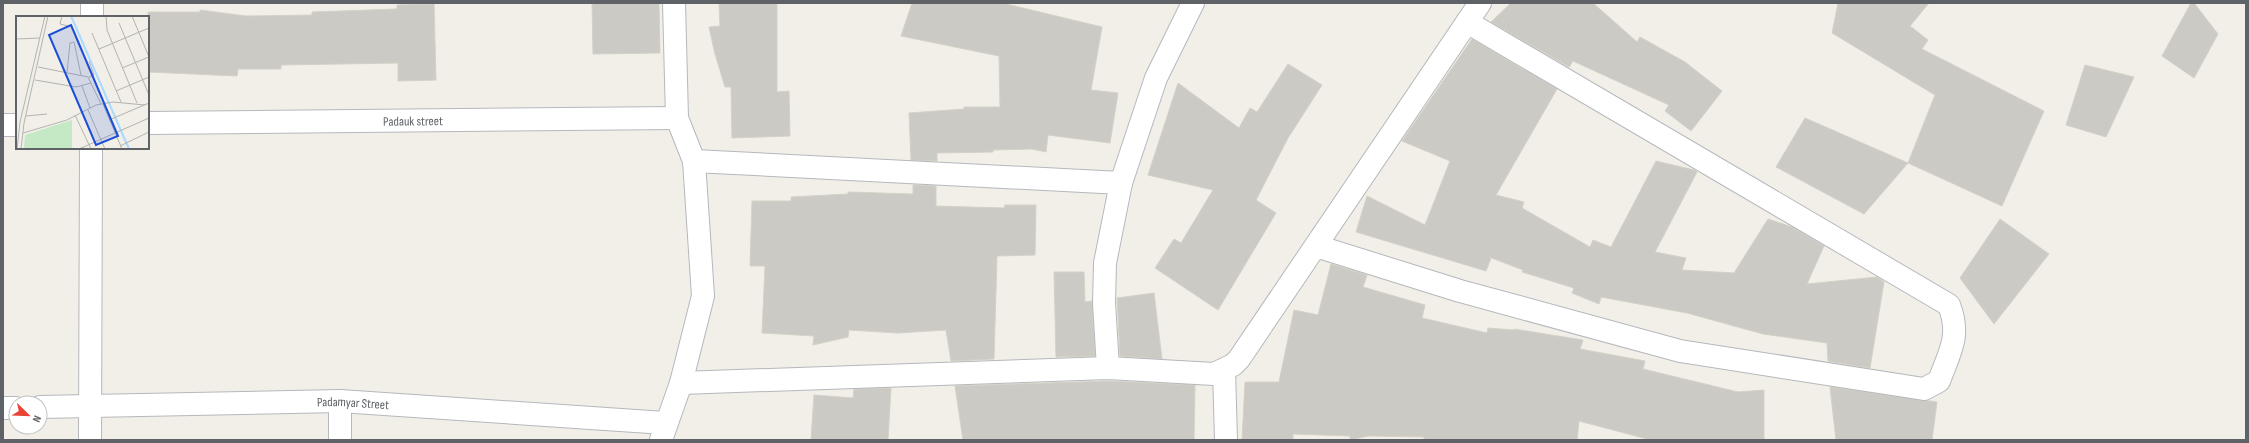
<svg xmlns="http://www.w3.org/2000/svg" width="2249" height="443" viewBox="0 0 2249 443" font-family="'Sofia Sans Condensed',sans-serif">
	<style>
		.building { fill: #cccac5; stroke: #d6d1c6 }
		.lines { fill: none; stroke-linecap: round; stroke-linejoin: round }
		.street-casing { stroke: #b5b8bc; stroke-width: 24 }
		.street { stroke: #fff; stroke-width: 22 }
		.labels { text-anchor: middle; stroke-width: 3.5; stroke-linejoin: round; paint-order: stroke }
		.street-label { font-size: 13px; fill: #5f6368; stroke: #fff }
		.inset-river { fill: none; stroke: #aadaff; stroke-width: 2 }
		.inset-road { fill: none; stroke: #b3b3b1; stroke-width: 1 }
		.view { fill: #1d4ed8; fill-opacity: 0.15; stroke: #1d4ed8; stroke-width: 2 }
		.inset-edge { fill: none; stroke: #5f6368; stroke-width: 2 }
	</style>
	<rect width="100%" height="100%" fill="#f1efe8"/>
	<g class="building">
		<path d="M 592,3 L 659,3 L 660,53 L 593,54 Z"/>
		<path d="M 719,3 L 777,3 L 777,92 L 789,91 L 790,136 L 732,138 L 731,87 L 725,87 L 715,54 L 709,27 L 720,26 Z"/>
		<path d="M 912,3 L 1002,3 L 1102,27 L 1091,90 L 1118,93 L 1110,143 L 1048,135 L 1046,152 L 1032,149 L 993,150 L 993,152 L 937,153 L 937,161 L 911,160 L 909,113 L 964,109 L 964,107 L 1000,107 L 999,56 L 901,36 Z"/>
		<path d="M 1511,3 L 1593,3 L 1637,42 L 1640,37 L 1685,62 L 1722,91 L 1691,131 L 1665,111 L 1669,105 L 1573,61 L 1569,67 L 1491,22 Z"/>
		<path d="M 1838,3 L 1929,3 L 1910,26 L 1928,40 L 1922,49 L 2044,111 L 2002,206 L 1908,163 L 1935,95 L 1832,33 Z"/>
		<path d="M 2191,3 L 2194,3 L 2218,34 L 2194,78 L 2162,56 Z"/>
		<path d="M 434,4 L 436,80 L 398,81 L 398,63 L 281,65 L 281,69 L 238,69 L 237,76 L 148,72 L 148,12 L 200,12 L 200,10 L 246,16 L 312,15 L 312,12 L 397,9 L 397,5 Z"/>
		<path d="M 1472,39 L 1557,89 L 1496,195 L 1524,202 L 1522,208 L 1590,247 L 1593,240 L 1611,247 L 1656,161 L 1694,170 L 1697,172 L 1655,252 L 1686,258 L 1682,270 L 1734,273 L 1768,219 L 1792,227 L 1824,246 L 1807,284 L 1877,277 L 1884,282 L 1870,368 L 1828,361 L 1827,343 L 1763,334 L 1687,313 L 1601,297 L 1599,304 L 1572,293 L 1574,288 L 1522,272 L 1523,270 L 1489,257 L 1491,258 L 1486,271 L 1356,232 L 1367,196 L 1425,225 L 1450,161 L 1402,141 Z"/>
		<path d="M 1288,64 L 1322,85 L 1288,138 L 1256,200 L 1276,213 L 1218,310 L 1155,268 L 1174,239 L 1181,243 L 1213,190 L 1148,175 L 1178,83 L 1239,128 L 1250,108 L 1257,112 Z"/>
		<path d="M 2085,65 L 2134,77 L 2106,137 L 2066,125 Z"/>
		<path d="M 1805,118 L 1908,163 L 1864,214 L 1776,167 Z"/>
		<path d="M 913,185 L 936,186 L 936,206 L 1004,208 L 1005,205 L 1036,205 L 1035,255 L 997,256 L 994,359 L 951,361 L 946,330 L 898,333 L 849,330 L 848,337 L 813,345 L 814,336 L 762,333 L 765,266 L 750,266 L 752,201 L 791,201 L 791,197 L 848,194 L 848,192 L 913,194 Z"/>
		<path d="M 2000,219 L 2049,254 L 1994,324 L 1960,278 Z"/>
		<path d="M 1331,264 L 1367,275 L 1363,287 L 1425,305 L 1422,318 L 1487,333 L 1488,328 L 1514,330 L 1514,329 L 1583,340 L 1580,349 L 1645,361 L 1643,369 L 1738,392 L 1764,390 L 1764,440 L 1651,440 L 1579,421 L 1577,440 L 1424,440 L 1424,437 L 1368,436 L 1350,440 L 1350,436 L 1293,434 L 1293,440 L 1242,440 L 1245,382 L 1279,382 L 1294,310 L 1318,315 Z"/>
		<path d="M 1054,272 L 1084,272 L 1085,302 L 1092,301 L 1095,356 L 1056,357 Z"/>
		<path d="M 1154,293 L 1162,359 L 1120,356 L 1117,298 Z"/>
		<path d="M 1108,381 L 1195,385 L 1194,440 L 963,440 L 955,386 Z"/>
		<path d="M 1830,387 L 1937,402 L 1932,440 L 1836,440 Z"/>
		<path d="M 891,388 L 888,440 L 811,440 L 814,395 L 853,398 L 854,389 Z"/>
	</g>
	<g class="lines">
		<defs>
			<g id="street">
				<path d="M 92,17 L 92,3"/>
				<path id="s1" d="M 148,123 L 677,118"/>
				<path d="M 3,125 L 17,125"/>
				<path d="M 694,161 L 1121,183"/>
				<path d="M 1316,246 L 1460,291 L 1680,351 L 1924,389 L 1939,381 C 1950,351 1961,336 1949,305 L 1467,22"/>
				<path d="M 1108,368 L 1104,303 L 1105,263 L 1121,183 L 1156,78 L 1193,3"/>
				<path d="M 1224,370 L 1226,440"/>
				<path d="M 681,383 L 1108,368 L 1214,374 L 1233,365 L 1239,359 L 1480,3"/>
				<path d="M 340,401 L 340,440"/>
				<path id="s2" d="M 40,407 L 340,401 L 665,423"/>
				<path d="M 3,408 L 16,408"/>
				<path d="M 90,440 L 91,148"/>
				<path d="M 661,440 L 681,383 L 703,296 L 694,161 L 677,118 L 674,3"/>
			</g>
		</defs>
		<use href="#street" class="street-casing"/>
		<use href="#street" class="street"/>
	</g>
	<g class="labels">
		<g class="street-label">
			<text dy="5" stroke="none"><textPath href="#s1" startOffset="265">Padauk street</textPath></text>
			<text dy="5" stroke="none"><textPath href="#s2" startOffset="313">Padamyar Street</textPath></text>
		</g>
	</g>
	<g transform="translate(16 16)">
		<rect width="133" height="133" fill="#f1efe8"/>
		<path d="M 56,104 L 56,133 L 8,133 L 9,119 Z" fill="#c5e8c5"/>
		<path class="inset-river" d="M 55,0 L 113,133"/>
		<path class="inset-road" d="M 46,0 L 44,8 L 52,10M 90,0 L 91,14 L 121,87M 116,0 L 133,41M 103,7 L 133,79M 76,17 L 105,86M 0,23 L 24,22M 83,33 L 133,12M 73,45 L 78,59 L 73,61M 22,51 L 72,61 L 85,88M 106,52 L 133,41M 51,57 L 54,27 L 58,26 L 65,59M 19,64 L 60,71 L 75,67M 66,70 L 74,92M 100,75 L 133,61M 87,88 L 106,133M 72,94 L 89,133M 59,99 L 75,133M 10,100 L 31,98M 93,104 L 133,87M 7,117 L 51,104 L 80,89 L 97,86 L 129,89M 104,130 L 133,116M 1,133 L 4,106 L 29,0M 5,133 L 8,107 L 32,0M 63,133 L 133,102"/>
		<path class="view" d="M 55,9 L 102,120 L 80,129 L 33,19 Z"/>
		<rect width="133" height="133" class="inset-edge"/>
	</g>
	<rect width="2249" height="443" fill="none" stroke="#5f6368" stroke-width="8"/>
	<g transform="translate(28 415) rotate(113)"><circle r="19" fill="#ffffff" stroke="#bfc1c3"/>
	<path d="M0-3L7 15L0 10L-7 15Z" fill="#ea4335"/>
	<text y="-6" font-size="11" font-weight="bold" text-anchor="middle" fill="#5f6368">N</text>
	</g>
</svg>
